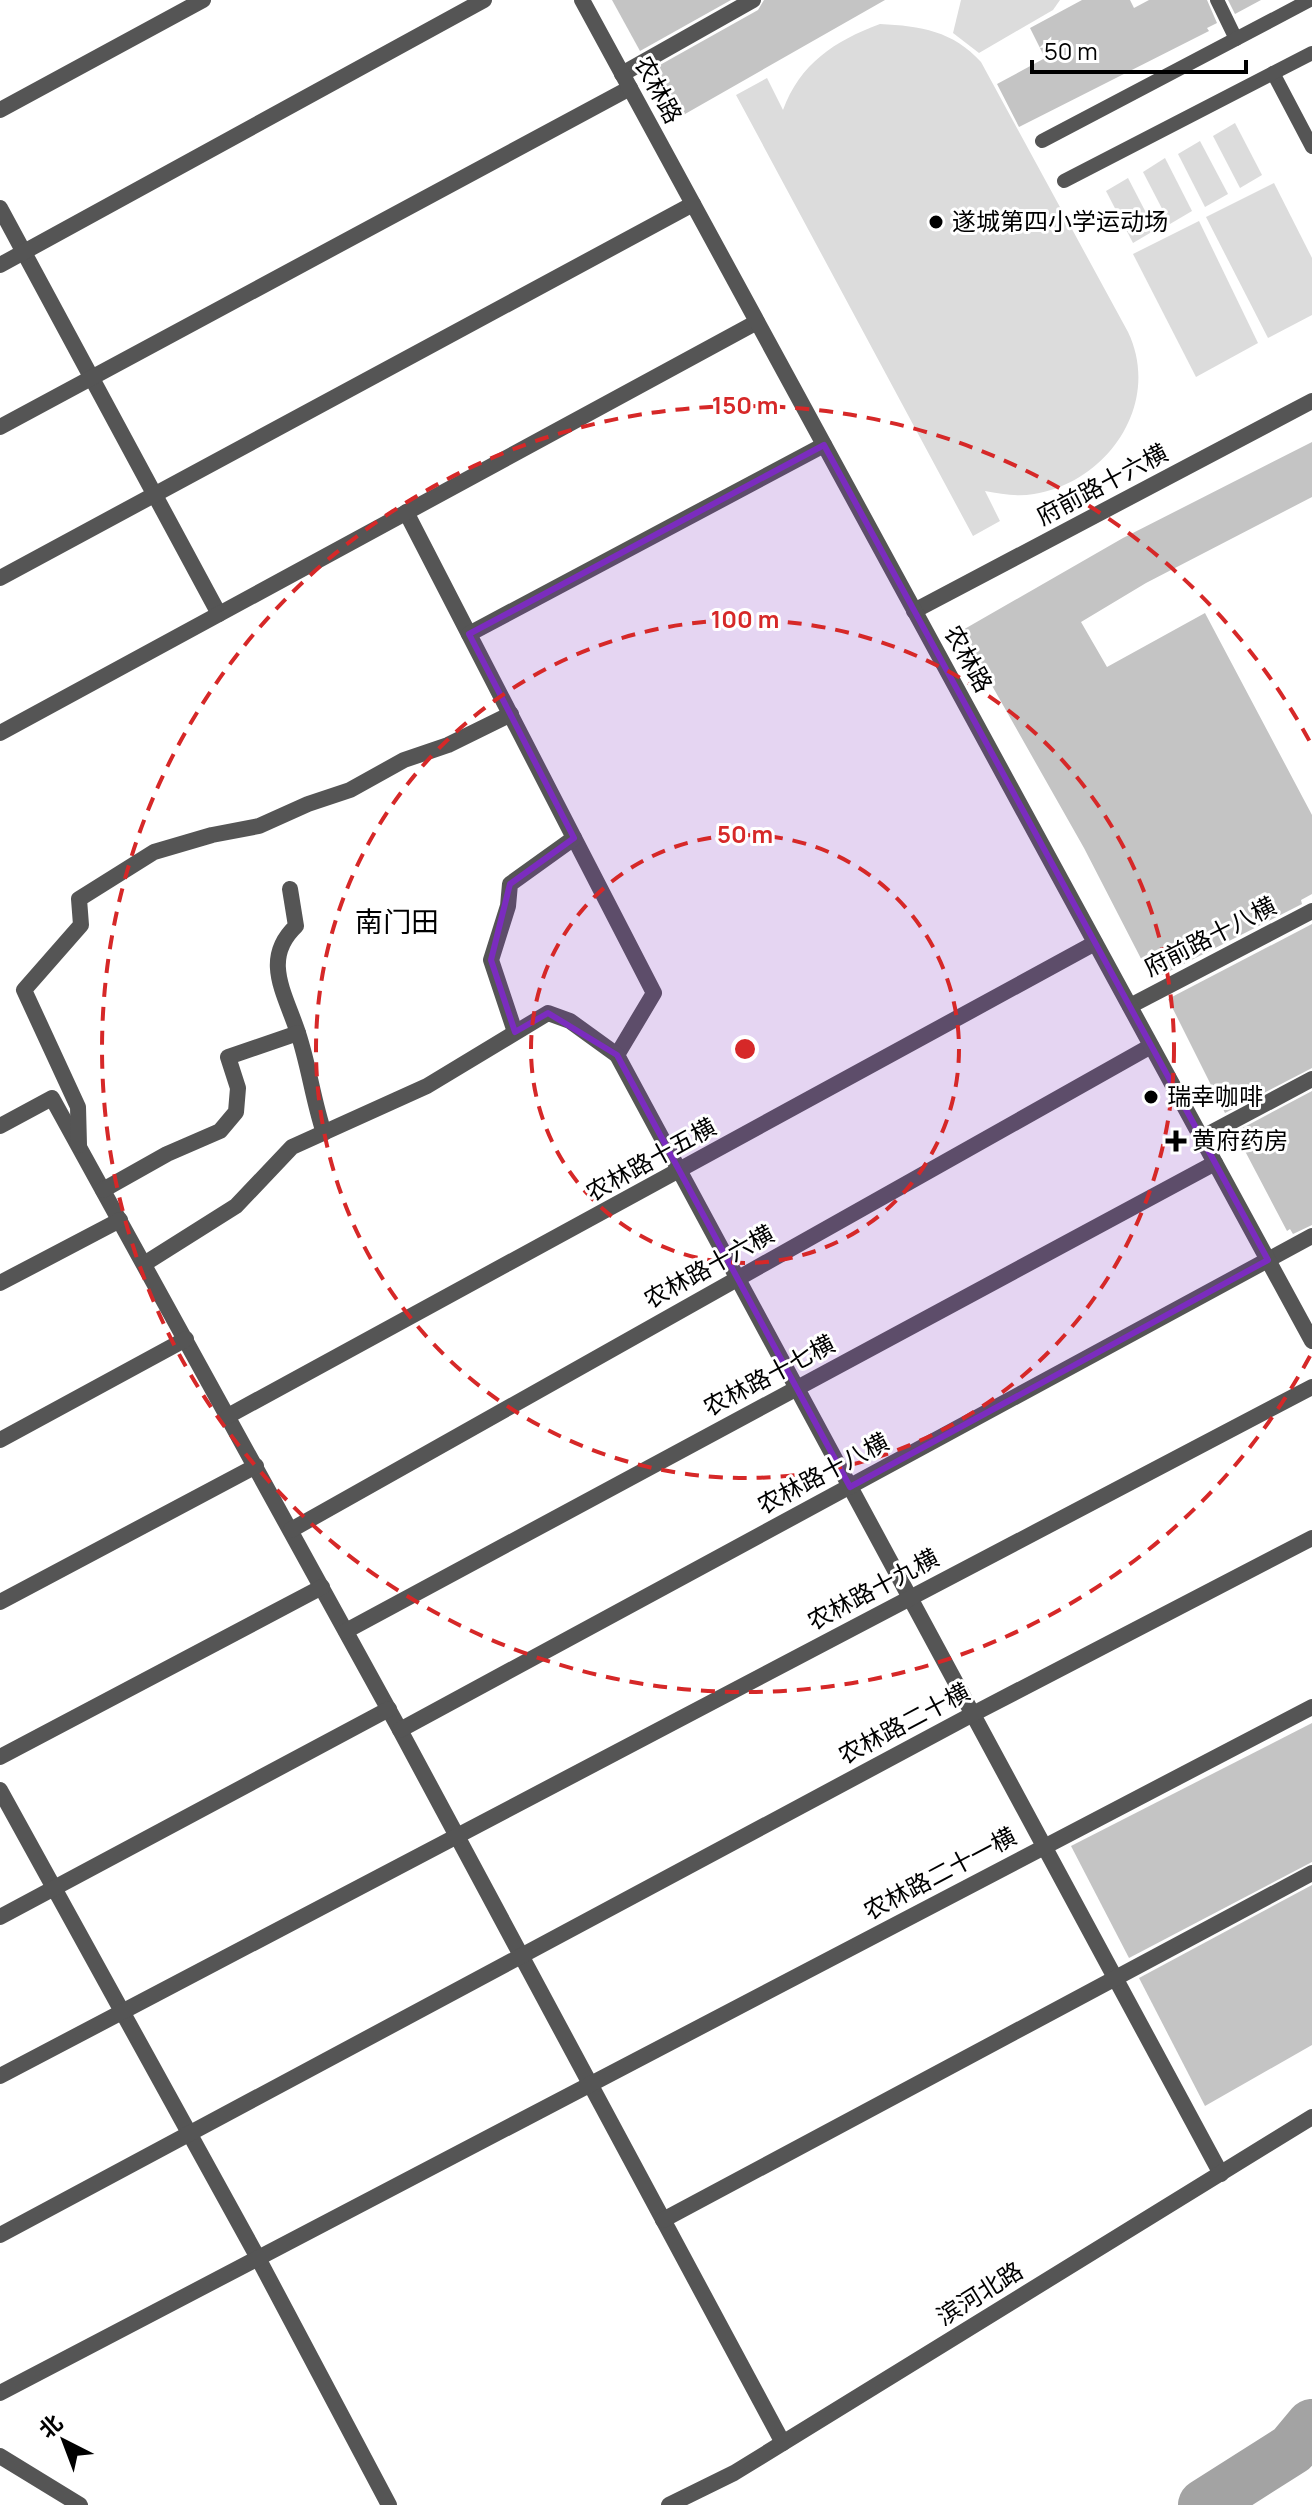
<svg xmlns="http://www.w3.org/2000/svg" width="1312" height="2505" viewBox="0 0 1312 2505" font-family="Manrope,'Noto Sans SC',sans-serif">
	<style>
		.green { fill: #dcdcdc }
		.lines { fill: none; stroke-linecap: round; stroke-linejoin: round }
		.river { stroke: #a3a3a3; stroke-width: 52 }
		.building { fill: #c4c4c4 }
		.service { stroke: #555; stroke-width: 14 }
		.minor { stroke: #555; stroke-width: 16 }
		.tertiary { stroke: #555; stroke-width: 16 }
		.marked { fill: #7b2cbf; fill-opacity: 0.2; stroke: #7b2cbf; stroke-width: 6; stroke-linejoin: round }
		.ring { fill: none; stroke: #d62828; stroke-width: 4; stroke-dasharray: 14 10 }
		.poi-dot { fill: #000; stroke: #fff; stroke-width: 3 }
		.labels { text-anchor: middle; stroke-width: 6; stroke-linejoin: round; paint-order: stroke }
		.street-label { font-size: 24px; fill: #000; stroke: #fff }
		.poi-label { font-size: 24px; fill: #000; stroke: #fff; text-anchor: start }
		.quarter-label { font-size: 28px; fill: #000; stroke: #fff }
		.centre { fill: #d62828; stroke: #fff; stroke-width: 4 }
		.ring-label { font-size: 24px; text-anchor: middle; font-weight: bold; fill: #d62828; stroke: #fff; stroke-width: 6; stroke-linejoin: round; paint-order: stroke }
	</style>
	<rect width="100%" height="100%" fill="#fff"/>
	<g class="green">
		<path d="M 961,0 L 1060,0 L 1053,10 L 979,53 L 953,33 Z"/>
		<path d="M 880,24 C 921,26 953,31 981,62 L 1128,332 C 1162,403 1108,482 1034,494 C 1017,497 1001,494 985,491 L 1000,521 L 973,536 L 736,95 L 767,78 L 783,110 C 800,64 834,41 880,24 Z"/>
		<path d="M 1235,123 L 1262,175 L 1240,188 L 1213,136 Z"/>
		<path d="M 1200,141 L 1228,194 L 1205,207 L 1178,154 Z"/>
		<path d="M 1165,158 L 1192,211 L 1170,224 L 1143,172 Z"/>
		<path d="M 1128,178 L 1155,230 L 1133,243 L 1106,191 Z"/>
		<path d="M 1274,183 L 1312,258 L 1312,315 L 1268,338 L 1206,217 Z"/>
		<path d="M 1199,221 L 1258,343 L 1196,377 L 1133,254 Z"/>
	</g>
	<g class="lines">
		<path class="river" d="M 1204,2505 L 1292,2449 L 1312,2425"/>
	</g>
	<g class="building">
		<path d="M 612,0 L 731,0 L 640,51 Z"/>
		<path d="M 764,0 L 885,0 L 678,118 L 651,70 L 758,10 Z"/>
		<path d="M 1082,0 L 1130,0 L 1134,8 L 1149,0 L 1207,0 L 1217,23 L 1207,28 L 1209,31 L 1019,127 L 997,84 L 1045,58 L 1030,28 Z"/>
		<path d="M 1228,0 L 1261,0 L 1235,14 Z"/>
		<path d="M 1312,442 L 1312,497 L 1146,583 L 1081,622 L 1107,667 L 1205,613 L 1312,815 L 1312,894 L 1301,900 L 1302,904 L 1152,980 L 1084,848 L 961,631 L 1123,538 Z"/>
		<path d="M 1312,924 L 1312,1068 L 1225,1113 L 1168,999 Z"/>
		<path d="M 1312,1091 L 1312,1225 L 1293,1234 L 1290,1229 L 1287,1231 L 1235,1132 Z"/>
		<path d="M 1312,1723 L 1312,1862 L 1129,1958 L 1071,1846 Z"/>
		<path d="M 1312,1885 L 1312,2045 L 1205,2106 L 1139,1978 Z"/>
	</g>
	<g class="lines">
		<g class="service">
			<path d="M 1217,0 L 1236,39"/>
			<path d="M 1273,73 L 1312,147"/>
			<path d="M 1042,141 L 1310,0"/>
			<path d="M 1064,181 L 1312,53"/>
		</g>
		<g class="minor">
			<path d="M 622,74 L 753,0"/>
			<path d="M 0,110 L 203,0"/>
			<path d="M 0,208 L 219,614"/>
			<path d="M 0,265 L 484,0"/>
			<path d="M 0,427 L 630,88"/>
			<path d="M 406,512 L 654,993 L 617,1055 L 1221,2174"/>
			<path d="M 0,578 L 693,204"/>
			<path d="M 914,611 L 1312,401"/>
			<path d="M 469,634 L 824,445"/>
			<path d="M 0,733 L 757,322"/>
			<path d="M 290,889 L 296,926 C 261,959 285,993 298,1033"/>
			<path d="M 1130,1006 L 1312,911"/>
			<path d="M 515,1032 L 491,960 L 508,906 L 510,884 L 574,838"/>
			<path d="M 0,1126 L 52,1098 L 400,1730 L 783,2443"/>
			<path d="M 1201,1138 L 1312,1079"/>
			<path d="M 79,1145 L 78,1107 L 24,990 L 81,925 L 79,899 L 154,852 L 212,835 L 259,826 L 308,804 L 350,790 L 404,760 L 448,745 L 511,714"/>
			<path d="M 103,1190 L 167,1154 L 220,1131 L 236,1112 L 238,1088 L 228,1057 L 298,1033 C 309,1066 313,1100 324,1133"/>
			<path d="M 144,1264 L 236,1206 L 292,1147 L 427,1086 L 548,1013 L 570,1021 L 617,1055"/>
			<path d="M 0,1283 L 120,1220"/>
			<path d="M 228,1416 L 1095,943"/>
			<path d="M 0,1440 L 186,1339"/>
			<path d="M 291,1530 L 1151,1046"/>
			<path d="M 0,1602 L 256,1466"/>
			<path d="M 346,1631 L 1215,1163"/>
			<path d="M 400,1730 L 1312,1236"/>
			<path d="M 0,1757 L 322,1587"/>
			<path d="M 0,1790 L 258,2258 L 389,2505"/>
			<path d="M 0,1917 L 389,1709"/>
			<path d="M 0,2076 L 1312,1387"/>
			<path d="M 663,2220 L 1312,1873"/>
			<path d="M 0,2235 L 973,1714 L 1312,1538"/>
			<path d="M 0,2393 L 1312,1707"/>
			<path d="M 0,2456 L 80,2505"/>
			<path d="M 669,2505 L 734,2473 L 1312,2117"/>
		</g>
		<path class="tertiary" d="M 582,0 L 1312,1341"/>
	</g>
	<path class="marked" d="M 824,445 L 1268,1260 L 850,1487 L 617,1055 L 548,1013 L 515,1032 L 491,960 L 510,884 L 574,838 L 469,634 Z"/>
	<g class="ring">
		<circle cx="745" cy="1049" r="214"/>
		<circle cx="745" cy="1049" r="429"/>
		<path d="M1310 1356A643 643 0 1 1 1310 742"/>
	</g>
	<g class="poi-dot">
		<circle cx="936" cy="222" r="8"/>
		<circle cx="1151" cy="1097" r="8"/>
		<path d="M1172 1129h8v8h8v8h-8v8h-8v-8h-8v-8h8z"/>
	</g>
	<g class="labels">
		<g class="street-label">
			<text transform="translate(658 90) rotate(62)" y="8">农林路</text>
			<text transform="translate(1102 485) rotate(-28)" y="8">府前路十六横</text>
			<text transform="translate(968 659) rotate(61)" y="8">农林路</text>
			<text transform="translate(1210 937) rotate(-27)" y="8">府前路十八横</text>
			<text transform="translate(651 1160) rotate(-29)" y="8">农林路十五横</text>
			<text transform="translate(709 1267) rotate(-29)" y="8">农林路十六横</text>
			<text transform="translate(769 1376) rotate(-28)" y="8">农林路十七横</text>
			<text transform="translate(823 1474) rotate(-28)" y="8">农林路十八横</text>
			<text transform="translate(873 1590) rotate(-28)" y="8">农林路十九横</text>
			<text transform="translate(904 1724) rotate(-28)" y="8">农林路二十横</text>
			<text transform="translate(940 1874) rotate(-28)" y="8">农林路二十一横</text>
			<text transform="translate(980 2294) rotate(-32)" y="8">滨河北路</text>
		</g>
		<g class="poi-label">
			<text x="952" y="230">遂城第四小学运动场</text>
			<text x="1167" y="1105">瑞幸咖啡</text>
			<text x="1192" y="1149">黄府药房</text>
		</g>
		<g class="quarter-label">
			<text x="397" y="932">南门田</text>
		</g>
	</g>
	<circle cx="745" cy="1049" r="12" class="centre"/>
	<g class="ring-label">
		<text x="745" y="414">150 m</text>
		<text x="745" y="628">100 m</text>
		<text x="745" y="843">50 m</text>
	</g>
	<g transform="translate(64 2441) rotate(318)" stroke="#ffffff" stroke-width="6" paint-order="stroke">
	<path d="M0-6L14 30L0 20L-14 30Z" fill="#000000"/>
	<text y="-12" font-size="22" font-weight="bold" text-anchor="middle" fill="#000000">北</text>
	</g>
	<path d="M1032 60v12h214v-12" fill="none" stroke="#000000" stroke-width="4"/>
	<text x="1044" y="60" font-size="24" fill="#000000" stroke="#ffffff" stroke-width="6" paint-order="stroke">50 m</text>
</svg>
